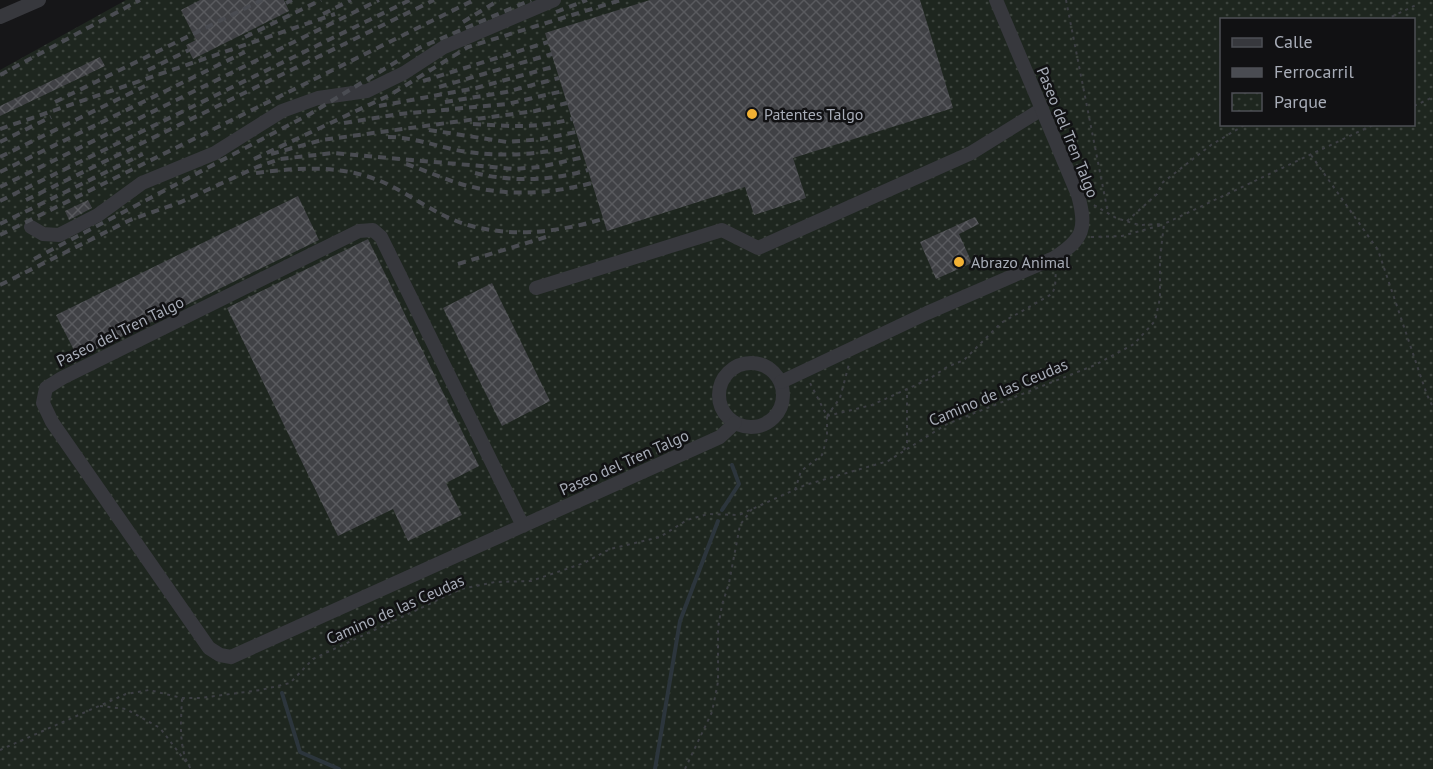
<svg xmlns="http://www.w3.org/2000/svg" width="1433" height="769" viewBox="0 0 1433 769" font-family="'PT Sans',sans-serif">
	<style>
		.park { fill: url(#park-dots); fill-rule: evenodd }
		.lines { fill: none; stroke-linecap: round; stroke-linejoin: round }
		.stream { stroke: #2c353c; stroke-width: 4 }
		.building { fill: url(#building-cross-hatch) }
		.path { stroke: #3d3f44; stroke-width: 2; stroke-dasharray: 3 4.5; stroke-linecap: butt }
		.minor { stroke: #37383d; stroke-width: 14 }
		.rail { stroke: #4a4c52; stroke-width: 4; stroke-dasharray: 8 6; stroke-linecap: butt }
		.poi-dot { fill: #f2b134; stroke: #111113; stroke-width: 2 }
		.labels { text-anchor: middle; stroke-width: 5; stroke-linejoin: round; paint-order: stroke }
		.poi-label { font-size: 16px; fill: #a8adb8; stroke: #111113; text-anchor: start }
		.street-label { font-size: 16px; fill: #a8adb8; stroke: #111113 }
	</style>
	<defs>
		<pattern id="park-dots" width="8" height="8" patternUnits="userSpaceOnUse" patternTransform="scale(1.5)"><rect width="8" height="8" fill="#1e261f"/><path d="M2 2h.1M6 6h.1" fill="none" stroke="#3c433d" stroke-width="1.8" stroke-linecap="round"/></pattern>
		<pattern id="building-cross-hatch" width="8" height="8" patternUnits="userSpaceOnUse" patternTransform="scale(1.5)"><rect width="8" height="8" fill="#404145"/><path d="M0 0l8 8M0 8l8-8" fill="none" stroke="#595a5e"/></pattern>
	</defs>
	<rect width="100%" height="100%" fill="#161618"/>
	<path class="park" d="M 126,0 L 1433,0 L 1433,769 L 0,769 L 0,70 ZM 1222,20 L 1414,20 L 1414,124 L 1222,124 Z"/>
	<g class="lines">
		<g class="stream">
			<path d="M 722,510 L 739,484 L 732,465"/>
			<path d="M 282,693 L 300,752 L 339,769"/>
			<path d="M 655,769 L 680,621 L 718,521"/>
		</g>
	</g>
	<g class="building">
		<path d="M 200,0 L 284,0 L 289,11 L 193,59 L 186,45 L 196,40 L 181,10 Z"/>
		<path d="M 650,0 L 920,0 L 953,108 L 793,158 L 806,198 L 754,215 L 745,187 L 607,231 L 545,33 Z"/>
		<path d="M 100,57 L 105,66 L 0,116 L 0,106 Z"/>
		<path d="M 298,196 L 319,240 L 78,358 L 56,315 Z"/>
		<path d="M 88,200 L 92,208 L 69,220 L 65,211 Z"/>
		<path d="M 975,217 L 979,224 L 959,234 L 972,263 L 936,279 L 920,242 Z"/>
		<path d="M 368,239 L 479,466 L 446,483 L 462,515 L 408,541 L 393,509 L 338,536 L 227,308 Z"/>
		<path d="M 492,283 L 550,401 L 502,426 L 443,308 Z"/>
	</g>
	<g class="lines">
		<g class="path">
			<path d="M 1066,0 L 1108,213"/>
			<path d="M 1385,20 L 1418,4"/>
			<path d="M 1414,106 L 1433,97"/>
			<path d="M 1311,155 L 1378,250 L 1427,395 L 1433,407"/>
			<path d="M 1094,205 L 1116,218 L 1139,225 L 1164,224"/>
			<path d="M 1127,221 L 1157,194 L 1162,183 L 1211,145 L 1246,124"/>
			<path d="M 1091,237 L 1122,236 L 1162,225"/>
			<path d="M 827,416 L 872,405 L 929,379 L 947,367 L 964,360 L 1001,323 L 1052,294 L 1055,287 L 1056,269"/>
			<path d="M 827,416 L 840,398 L 849,364"/>
			<path d="M 904,450 L 907,443 L 907,390"/>
			<path d="M 795,490 L 801,471 L 822,455 L 827,438 L 827,416 L 809,381"/>
			<path d="M 182,699 C 181,721 178,750 191,769"/>
			<path d="M 100,706 L 126,709 L 160,728 L 186,762"/>
			<path d="M 0,750 L 126,694 L 149,690 L 182,698 L 200,698 L 261,690 L 290,683 L 313,659 L 461,589 L 495,582 L 531,581 L 584,563 L 610,549 L 660,537 L 687,520 L 708,514 L 739,515 L 805,485 L 888,461 L 947,424 L 1095,365 L 1134,344 L 1155,321 L 1160,298 L 1160,258 L 1164,224 L 1375,124"/>
			<path d="M 685,769 L 712,712 L 718,682 L 718,628 L 722,605 L 729,583 L 740,525 L 752,509"/>
		</g>
		<g class="minor">
			<path d="M 0,17 L 39,0"/>
			<path d="M 31,227 L 43,234 L 59,235 L 98,215 L 142,183 L 215,153 L 282,111 L 318,98 L 367,91 L 404,73 L 444,47 L 554,0"/>
			<path d="M 536,288 L 722,230 L 758,248 L 971,153 L 1042,109"/>
			<circle cx="751" cy="395" r="32"/>
			<path d="M 781,382 L 927,313 L 1054,258 C 1084,239 1087,228 1078,195 L 996,0"/>
			<path d="M 523,526 L 381,237 L 373,230 L 359,231 L 62,378 L 46,388 L 43,403 L 52,422 L 209,648 L 220,655 L 231,657 L 720,437 L 735,423"/>
		</g>
		<g class="rail">
			<path d="M 286,3 L 292,0"/>
			<path d="M 556,12 L 587,0"/>
			<path d="M 323,14 L 351,0"/>
			<path d="M 463,22 L 499,0"/>
			<path d="M 245,37 L 321,0"/>
			<path d="M 148,70 L 189,50"/>
			<path d="M 0,75 L 140,0"/>
			<path d="M 423,81 L 548,42"/>
			<path d="M 439,87 L 552,54"/>
			<path d="M 55,102 L 262,0"/>
			<path d="M 445,102 L 506,92 L 559,78"/>
			<path d="M 379,106 L 476,88 L 556,66"/>
			<path d="M 344,123 L 400,114 L 507,104 L 563,91"/>
			<path d="M 473,124 C 511,126 534,129 572,119"/>
			<path d="M 0,129 L 335,14"/>
			<path d="M 429,130 L 507,142 L 542,139 L 576,132"/>
			<path d="M 388,137 C 411,137 433,145 456,150 C 498,158 539,155 580,145"/>
			<path d="M 0,142 L 51,117"/>
			<path d="M 271,154 L 322,140 L 535,111 L 567,103"/>
			<path d="M 0,157 L 145,86"/>
			<path d="M 254,159 L 390,95 L 468,47 L 621,0"/>
			<path d="M 406,164 C 430,172 452,183 477,188 C 515,196 554,193 592,183"/>
			<path d="M 0,172 L 245,52"/>
			<path d="M 256,173 C 302,167 348,164 391,186 C 417,199 440,217 468,225 C 514,238 558,232 603,219"/>
			<path d="M 475,173 C 512,182 550,181 588,170"/>
			<path d="M 0,187 L 379,0"/>
			<path d="M 26,200 L 434,0"/>
			<path d="M 0,201 L 410,0"/>
			<path d="M 0,224 L 143,154"/>
			<path d="M 0,235 L 474,0"/>
			<path d="M 34,259 L 310,114 L 419,48 L 531,0"/>
			<path d="M 458,264 L 546,237"/>
			<path d="M 0,285 L 130,220 L 181,202 L 257,167 L 280,159 L 333,153 L 514,169 L 540,167 L 584,157"/>
		</g>
	</g>
	<g class="poi-dot">
		<circle cx="752" cy="114" r="6"/>
		<circle cx="959" cy="262" r="6"/>
	</g>
	<g class="labels">
		<g class="poi-label">
			<text x="764" y="120">Patentes Talgo</text>
			<text x="971" y="268">Abrazo Animal</text>
		</g>
		<g class="street-label">
			<text transform="translate(1068 132) rotate(68)" y="6">Paseo del Tren Talgo</text>
			<text transform="translate(120 331) rotate(-26)" y="6">Paseo del Tren Talgo</text>
			<text transform="translate(998 392) rotate(-23)" y="6">Camino de las Ceudas</text>
			<text transform="translate(624 462) rotate(-24)" y="6">Paseo del Tren Talgo</text>
			<text transform="translate(395 609) rotate(-24)" y="6">Camino de las Ceudas</text>
		</g>
	</g>
	<rect x="1220" y="18" width="195" height="108" fill="#111113" stroke="#4d4f55" stroke-width="1.5"/>
	<rect x="1232" y="38" width="30" height="9" fill="#37383d" stroke="#4d4f55" stroke-width="1.5"/>
	<text x="1274" y="48" font-size="18" fill="#a8adb8">Calle</text>
	<rect x="1232" y="68" width="30" height="9" fill="#4a4c52" stroke="#4d4f55" stroke-width="1.5"/>
	<text x="1274" y="78" font-size="18" fill="#a8adb8">Ferrocarril</text>
	<rect x="1232" y="93" width="30" height="18" fill="url(#park-dots)" stroke="#4d4f55" stroke-width="1.5"/>
	<text x="1274" y="108" font-size="18" fill="#a8adb8">Parque</text>
</svg>
